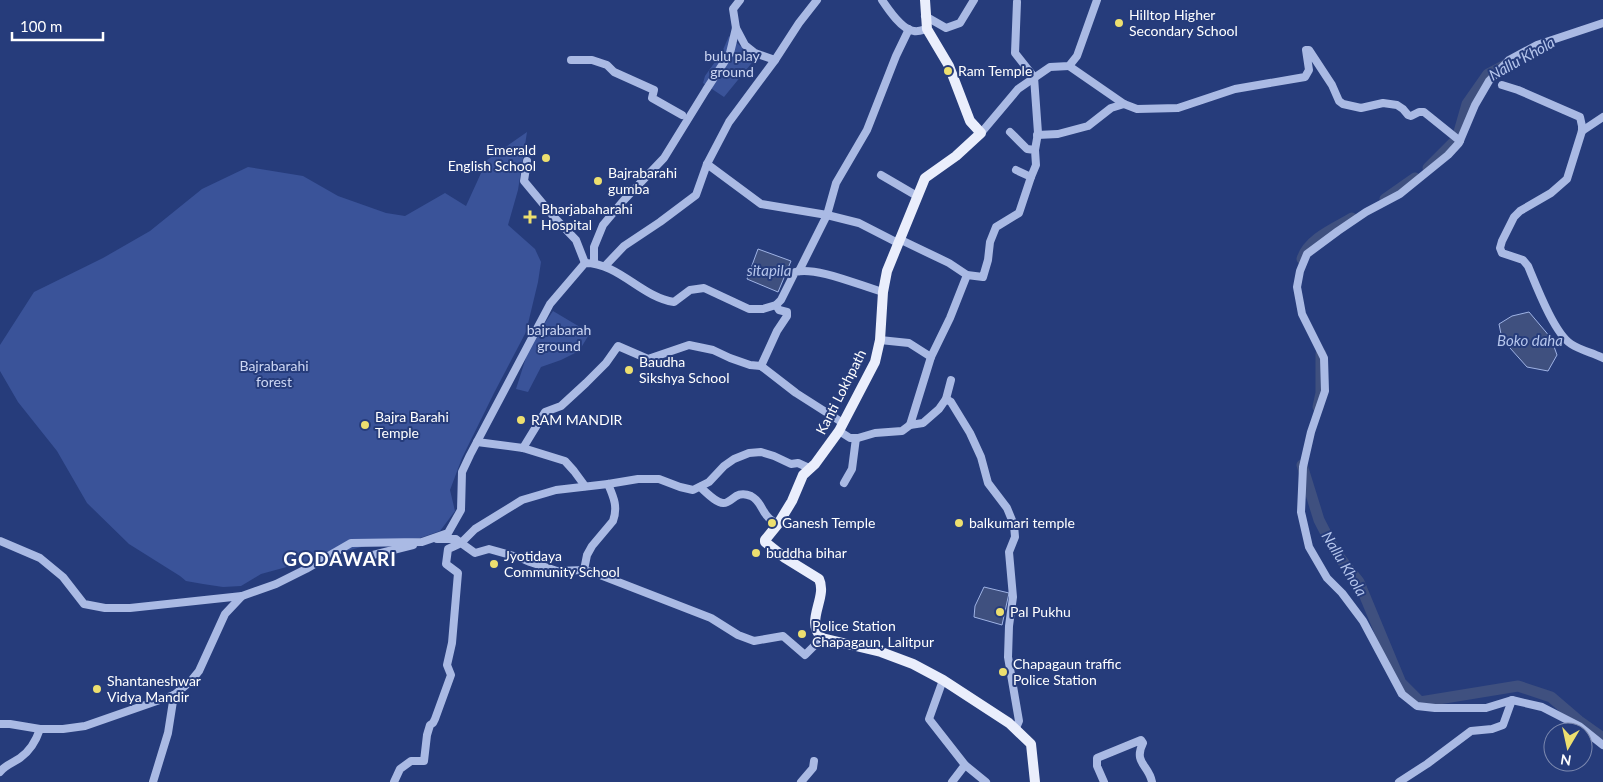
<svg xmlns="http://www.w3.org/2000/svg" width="1603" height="782" viewBox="0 0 1603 782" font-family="Lato,sans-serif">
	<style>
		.green { fill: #3a5399 }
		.water { fill: #3f507f; stroke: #9fb3e5 }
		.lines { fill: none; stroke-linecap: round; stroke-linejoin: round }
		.river { stroke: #3f507f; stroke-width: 11 }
		.minor { stroke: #aabae4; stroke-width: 8 }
		.major { stroke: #eaeefc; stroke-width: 10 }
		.poi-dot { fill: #eddf6f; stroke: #263c7b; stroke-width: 2 }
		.labels { text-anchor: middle; stroke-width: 4; stroke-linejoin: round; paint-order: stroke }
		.poi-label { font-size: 14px; fill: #fff; stroke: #263c7b; text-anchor: start }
		.park-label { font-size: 14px; fill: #cdd7f4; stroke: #263c7b }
		.street-label { font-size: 14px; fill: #fff; stroke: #263c7b }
		.water-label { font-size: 15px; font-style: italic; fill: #b5c5ec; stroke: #263c7b }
		.district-label { font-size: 19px; font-weight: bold; letter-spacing: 1px; fill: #fff; stroke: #263c7b }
	</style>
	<rect width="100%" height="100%" fill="#263c7b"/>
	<g class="green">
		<path d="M 729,36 L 755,59 L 724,97 L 703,83 L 705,76 L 722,52 Z"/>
		<path d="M 527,132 L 518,190 L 508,225 L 535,249 L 541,262 L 538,282 L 526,332 L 494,393 L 462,458 L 450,490 L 455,511 L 440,531 L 420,538 L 373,544 L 323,557 L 261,574 L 241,586 L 223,587 L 203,584 L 186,581 L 180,576 L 129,544 L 87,503 L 57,451 L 18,402 L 0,371 L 0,345 L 34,292 L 103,258 L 150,231 L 202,189 L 248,167 L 303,176 L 338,196 L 386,213 L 405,216 L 445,193 L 466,206 L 487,160 Z"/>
		<path d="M 553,311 L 590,333 L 579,351 L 561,360 L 541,367 L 528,392 L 516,389 L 530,345 Z"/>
	</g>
	<g class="water">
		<path d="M 758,249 L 791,261 L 778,292 L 747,279 Z"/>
		<path d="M 1529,312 L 1551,338 L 1557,355 L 1548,371 L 1527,367 L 1502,339 L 1499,324 L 1512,316 Z"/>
		<path d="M 984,587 L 1009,593 L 1002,625 L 974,617 L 975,606 Z"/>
	</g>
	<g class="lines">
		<g class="river">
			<path d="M 1428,168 L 1457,139 L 1467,104 L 1488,74 L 1505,65"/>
			<path d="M 1385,199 L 1415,178"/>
			<path d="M 1302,259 C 1308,239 1335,228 1352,218"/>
			<path d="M 1318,407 L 1321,393 L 1321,354"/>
			<path d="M 1302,465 L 1319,520 L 1336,553 L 1359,582 L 1401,683 L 1420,702 L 1518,686 L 1551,697 L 1579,721 L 1603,738"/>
		</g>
		<g class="minor">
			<path d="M 882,0 C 888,9 902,30 914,31 C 918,32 923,30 927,29"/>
			<path d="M 1017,2 L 1015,53 L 1034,77 L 1038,133 L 1035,150"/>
			<path d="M 925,16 L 946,28 L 960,23 L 974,0"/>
			<path d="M 1603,23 L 1537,45 L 1509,60 L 1489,81 L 1475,105 L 1459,143 L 1448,155 L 1400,194 L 1366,212 L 1338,231 L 1307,254 L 1300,271 L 1297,287 L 1302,314 L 1324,358 L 1325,391 L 1311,432 L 1303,467 L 1301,512 L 1309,547 L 1327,578 L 1342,593 L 1363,621 L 1402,694 L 1417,706 L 1435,708 L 1486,708 L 1512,700 L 1542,707 L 1579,726 L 1603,745"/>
			<path d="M 571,60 L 592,60 L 607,65 L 614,72 L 654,90 L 652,98 L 682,115"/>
			<path d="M 775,60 L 799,23 L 817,0"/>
			<path d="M 1069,66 L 1124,104 L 1137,109 L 1178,108 L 1235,89 L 1305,77 L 1309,70 L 1306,50 L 1309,50 L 1332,85 L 1339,101 L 1343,104 L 1361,108 L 1383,103 L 1397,105 L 1403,109 L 1408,115 L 1411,116 L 1419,112 L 1424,112 L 1460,141"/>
			<path d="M 1502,85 L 1518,90 L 1580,117 L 1582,126 L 1582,131 L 1567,179 L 1551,193 L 1520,211 L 1514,217 L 1502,241 L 1500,248 L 1502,253 L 1523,260 L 1528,266 C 1536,285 1554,333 1571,344 C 1580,350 1593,353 1603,358"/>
			<path d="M 1582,131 L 1603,117"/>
			<path d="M 1010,132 L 1027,149 L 1035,150 L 1036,165 L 1031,177"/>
			<path d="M 981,133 L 1018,89 L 1050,67 L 1069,66 L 1077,56 L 1097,0"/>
			<path d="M 1037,135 L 1058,134 L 1088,126 L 1111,108 L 1124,104"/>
			<path d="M 527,161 L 524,181 L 554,217 L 576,240 L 585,263"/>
			<path d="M 707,164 L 761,204 L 827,215 L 859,223 L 898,243"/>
			<path d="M 881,175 L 917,196"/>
			<path d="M 899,239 L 949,263 L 967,275 L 983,277 L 988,260 L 990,242 L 996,227 L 1019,213 L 1031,177 L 1016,170"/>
			<path d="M 594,263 L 594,247 L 603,225 L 624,200 L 664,158 L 706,90 L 730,53 L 736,28 L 733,9 L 740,0"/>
			<path d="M 605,266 L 624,246 L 660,222 L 696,195 L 707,164 L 729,122 L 775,60 L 755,53 L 745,45 L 736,28"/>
			<path d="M 799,271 L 827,215 L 836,183 L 867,130 L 896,56 L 909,29"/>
			<path d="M 880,340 L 909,343 L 931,357 L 950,318 L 967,275"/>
			<path d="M 761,366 L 777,331 L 787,316 L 787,312 L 779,310 L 776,305"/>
			<path d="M 946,399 L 951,402 L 970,433 L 981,457 L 988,483 L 1007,508 L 1014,525 L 1015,537 L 1009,552 L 1013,597 L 1009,626 L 1008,657 L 1019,721 L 1016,728"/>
			<path d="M 910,425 L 931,357"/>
			<path d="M 839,431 L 850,438 L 858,438 L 875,433 L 902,431 L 910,425 L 923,423 L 939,409 L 946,399 L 951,380"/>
			<path d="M 477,442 L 523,448 L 565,461 L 574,471 L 585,486"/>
			<path d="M 523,448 L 545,412 L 561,406 L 586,383 L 606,363 L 618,346 L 648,359 L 689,345 L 713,350 L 730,358 L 750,365 L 761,366 L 796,393 L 843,423"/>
			<path d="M 844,483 L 852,469 L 856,438"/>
			<path d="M 700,487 C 706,492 716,503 723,503 C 732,504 735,489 751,496 C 761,501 761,510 768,517 C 770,520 775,522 778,524"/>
			<path d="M 437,539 L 456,539 L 461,543 L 475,529 L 522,500 L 556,490 L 608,484 L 638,479 L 659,479 L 680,487 L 693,490 L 709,482 L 724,466 L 734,459 L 749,453 L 761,452 L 774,456 L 791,464 L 798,463 L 809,468"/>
			<path d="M 0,541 L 40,558 L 63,577 L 84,604 L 105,608 L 130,608 L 242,596"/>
			<path d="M 369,556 L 413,545"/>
			<path d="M 584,570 L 587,555 L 592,546 L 613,521 C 618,507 614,498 608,484"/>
			<path d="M 943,680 L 929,719 L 965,765 L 952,782"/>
			<path d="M 0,724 L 10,724 L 40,729 L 63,729 L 85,726 L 174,695 L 190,682 L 199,671 L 225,614 L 242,596 L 276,584 L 306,569 L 351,543 L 422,542 L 448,533 L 461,510 L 462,472 L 470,455 L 550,304 L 585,263 C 619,263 641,297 674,302 L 690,290 L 704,288 L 749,309 L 763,309 L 776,305 L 781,300 L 795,272 C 816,266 861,286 883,292"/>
			<path d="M 965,765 L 986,782"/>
			<path d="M 0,772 C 5,765 13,763 20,758 C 30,751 36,741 40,729"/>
			<path d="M 153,782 L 168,733 L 174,695"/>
			<path d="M 394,782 L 400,769 L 411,761 L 424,761 L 427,735 L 430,725 L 433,723 L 435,719 L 451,675 L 447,665 L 452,643 L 458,573 L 446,564 L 448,549 L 461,543 L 475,553 L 489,549 L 521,558 L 530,562 L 557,571 L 584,570 L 595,573 L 711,618 L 738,635 L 754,641 L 783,636 L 805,655 L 822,638"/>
			<path d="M 801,782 L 813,768 L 814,761"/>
			<path d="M 1104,782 L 1097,766 L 1097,758 L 1141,740 L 1143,743 C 1133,763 1149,765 1152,782"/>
			<path d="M 1399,782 L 1427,764 L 1471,731 L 1492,729 L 1503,725 L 1512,700"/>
		</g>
		<path class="major" d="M 925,0 L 927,29 L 949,66 L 970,121 L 981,133 L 956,156 L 925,178 L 887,271 L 883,292 L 880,340 L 875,362 L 839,431 L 815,464 L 803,475 L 792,501 L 778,524 L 765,540 L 765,542 L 785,558 L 819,579 C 828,598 804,621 822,638 L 881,652 L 913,664 L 943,680 L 1009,723 L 1031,744 L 1035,782"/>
	</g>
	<g class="poi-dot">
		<circle cx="1119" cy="23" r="5"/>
		<circle cx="948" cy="71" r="5"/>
		<circle cx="546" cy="158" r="5"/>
		<circle cx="598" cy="181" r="5"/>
		<path d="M527.5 209.5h5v5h5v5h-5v5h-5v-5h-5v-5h5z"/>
		<circle cx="629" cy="370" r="5"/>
		<circle cx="521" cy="420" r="5"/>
		<circle cx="365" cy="425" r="5"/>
		<circle cx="772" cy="523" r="5"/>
		<circle cx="959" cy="523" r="5"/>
		<circle cx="756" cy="553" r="5"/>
		<circle cx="494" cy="564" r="5"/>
		<circle cx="1000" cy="612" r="5"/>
		<circle cx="802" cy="634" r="5"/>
		<circle cx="1003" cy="672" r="5"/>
		<circle cx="97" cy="689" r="5"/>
	</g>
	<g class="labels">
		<g class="poi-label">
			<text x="1129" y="20">Hilltop Higher<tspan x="1129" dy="16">Secondary School</tspan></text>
			<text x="958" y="76">Ram Temple</text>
			<text x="536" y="155" text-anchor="end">Emerald<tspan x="536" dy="16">English School</tspan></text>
			<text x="608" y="178">Bajrabarahi<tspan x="608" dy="16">gumba</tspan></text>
			<text x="541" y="214">Bharjabaharahi<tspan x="541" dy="16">Hospital</tspan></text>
			<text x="639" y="367">Baudha<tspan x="639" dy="16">Sikshya School</tspan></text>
			<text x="375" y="422">Bajra Barahi<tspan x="375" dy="16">Temple</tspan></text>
			<text x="531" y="425">RAM MANDIR</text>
			<text x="782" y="528">Ganesh Temple</text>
			<text x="969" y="528">balkumari temple</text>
			<text x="766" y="558">buddha bihar</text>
			<text x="504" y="561">Jyotidaya<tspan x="504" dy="16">Community School</tspan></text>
			<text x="1010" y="617">Pal Pukhu</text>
			<text x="812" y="631">Police Station<tspan x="812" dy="16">Chapagaun, Lalitpur</tspan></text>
			<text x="1013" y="669">Chapagaun traffic<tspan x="1013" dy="16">Police Station</tspan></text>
			<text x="107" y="686">Shantaneshwar<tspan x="107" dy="16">Vidya Mandir</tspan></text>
		</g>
		<g class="park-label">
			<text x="732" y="61">bulu play<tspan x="732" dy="16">ground</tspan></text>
			<text x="559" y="335">bajrabarah<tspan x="559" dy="16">ground</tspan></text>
			<text x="274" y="371">Bajrabarahi<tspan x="274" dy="16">forest</tspan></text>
		</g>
		<g class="street-label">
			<text transform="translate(841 392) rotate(-63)" y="5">Kanti Lokhpath</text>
		</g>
		<g class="water-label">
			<text transform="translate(1522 59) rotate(-29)" y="5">Nallu Khola</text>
			<text x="769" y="276">sitapila</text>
			<text x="1530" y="346">Boko daha</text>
			<text transform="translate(1344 564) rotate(59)" y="5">Nallu Khola</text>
		</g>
		<g class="district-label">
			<text x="340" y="566">GODAWARI</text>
		</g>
	</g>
	<g transform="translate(1568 747) rotate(189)"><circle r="24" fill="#263c7b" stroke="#7d8ab0"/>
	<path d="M0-4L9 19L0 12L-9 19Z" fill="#eddf6f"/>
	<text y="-8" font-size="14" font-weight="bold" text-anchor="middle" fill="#ffffff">N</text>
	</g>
	<path d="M12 32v8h91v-8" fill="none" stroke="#ffffff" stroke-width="2.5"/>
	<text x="20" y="32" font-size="15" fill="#ffffff" stroke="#263c7b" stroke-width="4" paint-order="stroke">100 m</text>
</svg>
